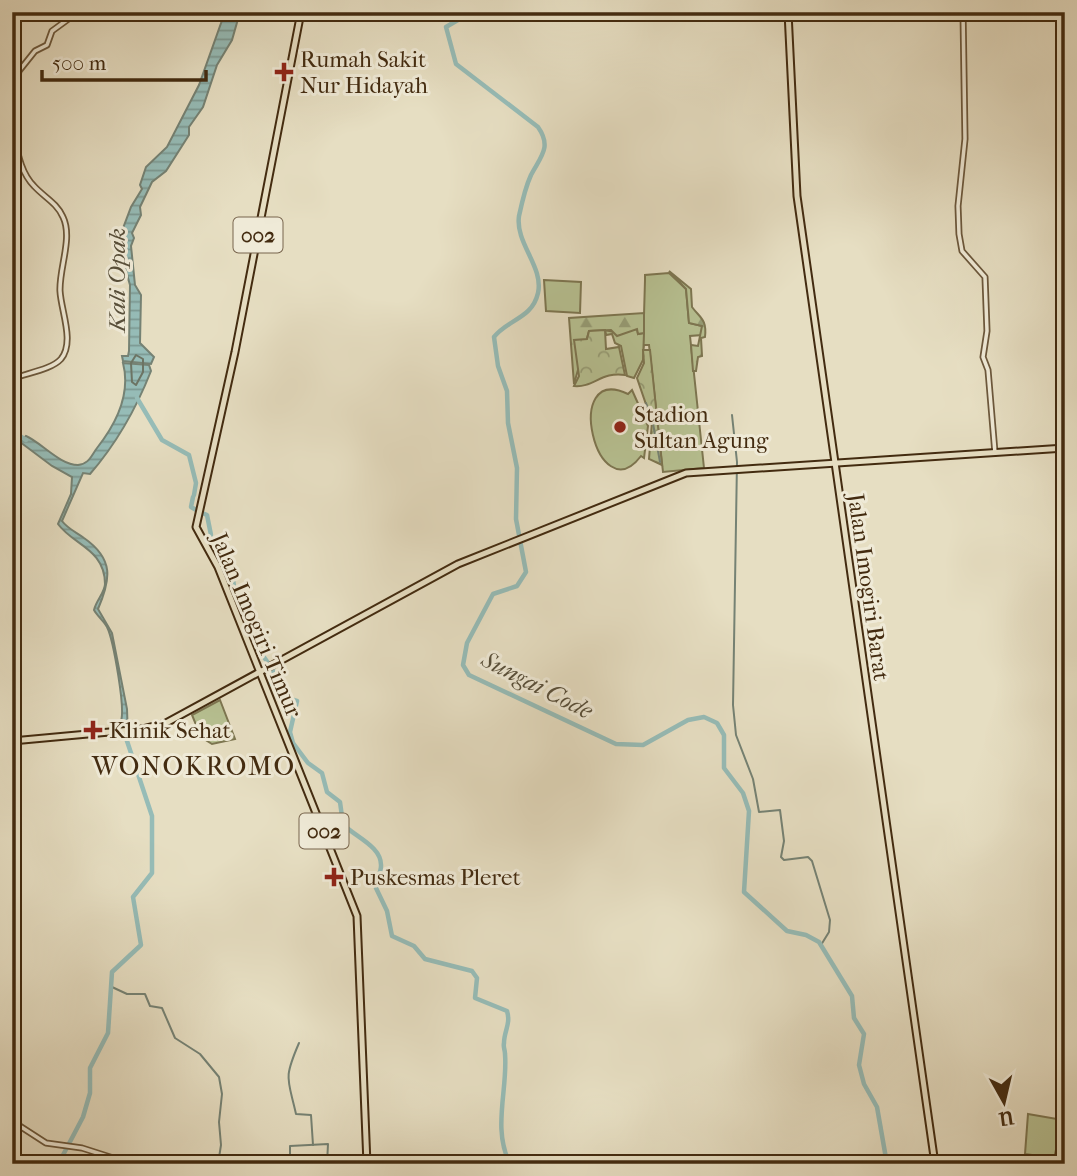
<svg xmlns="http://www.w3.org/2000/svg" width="1077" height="1176" viewBox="0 0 1077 1176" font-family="'IM FELL French Canon',serif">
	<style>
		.grass { fill: #b7c192; stroke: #7d7651; stroke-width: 2 }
		.forest { fill: url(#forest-firs); stroke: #7d7651; stroke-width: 2 }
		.park { fill: url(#park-crowns); stroke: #7d7651; stroke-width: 2 }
		.water { fill: url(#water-rules); stroke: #758274; stroke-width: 2 }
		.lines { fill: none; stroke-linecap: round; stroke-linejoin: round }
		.shore { stroke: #6c7464; stroke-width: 2 }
		.stream { stroke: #758274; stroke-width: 2 }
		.river { stroke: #96bcb7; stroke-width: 4.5 }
		.minor-casing { stroke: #6c583c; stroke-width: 7 }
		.major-casing { stroke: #432b10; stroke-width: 9 }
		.minor { stroke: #efead7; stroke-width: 3.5 }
		.major { stroke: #e6dec2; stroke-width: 5 }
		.poi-dot { fill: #8f2418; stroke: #efead7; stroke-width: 2.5 }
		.labels { text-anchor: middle; stroke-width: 6; stroke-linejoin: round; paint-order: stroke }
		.shield { fill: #efead7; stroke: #77644c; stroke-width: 2 }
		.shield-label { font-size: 21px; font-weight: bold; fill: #432b10 }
		.poi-label { font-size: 23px; fill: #432b10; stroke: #efead7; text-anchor: start }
		.street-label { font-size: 23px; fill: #432b10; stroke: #efead7 }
		.water-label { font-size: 24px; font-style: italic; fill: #584f3a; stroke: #efead7 }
		.quarter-label { font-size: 26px; letter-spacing: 2px; fill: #432b10; stroke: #efead7 }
	</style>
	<defs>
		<pattern id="forest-firs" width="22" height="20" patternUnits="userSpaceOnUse" patternTransform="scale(1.75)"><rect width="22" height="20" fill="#b7c192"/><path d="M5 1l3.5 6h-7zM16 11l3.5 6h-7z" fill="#969d76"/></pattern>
		<pattern id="park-crowns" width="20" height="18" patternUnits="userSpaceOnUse" patternTransform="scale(1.75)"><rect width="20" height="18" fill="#b7c192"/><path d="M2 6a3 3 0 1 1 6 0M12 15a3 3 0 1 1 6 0" fill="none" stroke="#969d76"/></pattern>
		<pattern id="water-rules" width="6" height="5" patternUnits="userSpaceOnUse" patternTransform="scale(1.75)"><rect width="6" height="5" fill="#96bcb7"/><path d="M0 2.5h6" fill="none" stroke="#7c9993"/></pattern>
	</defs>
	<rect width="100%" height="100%" fill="#e6dec2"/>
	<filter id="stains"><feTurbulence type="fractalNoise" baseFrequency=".00286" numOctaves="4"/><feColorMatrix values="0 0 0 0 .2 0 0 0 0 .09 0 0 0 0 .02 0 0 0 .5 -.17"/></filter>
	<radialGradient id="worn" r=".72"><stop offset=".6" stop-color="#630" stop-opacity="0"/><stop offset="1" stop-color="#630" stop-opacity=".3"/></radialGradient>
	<g class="grass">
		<path d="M 669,273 L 686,289 L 689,323 L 702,326 L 702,335 L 690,336 L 704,468 L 663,472 L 649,345 L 644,345 L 643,350 L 645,280 L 645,275 Z"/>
		<path d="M 544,280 L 581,282 L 580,313 L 546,311 Z"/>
		<path d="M 637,329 L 638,334 L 644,333 L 643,360 L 634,378 L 627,376 L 621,346 L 615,343 L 612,334 L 606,335 L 605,330 L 618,333 Z"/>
		<path d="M 632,390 L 648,426 L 644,458 L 641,456 C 597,514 561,362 628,394 Z"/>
		<path d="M 220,700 L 235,739 L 212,744 L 201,737 L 192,715 Z"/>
		<path d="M 1028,1114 L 1063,1120 L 1054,1158 L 1025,1154 Z"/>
	</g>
	<g class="forest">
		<path d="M 669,271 L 691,289 L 692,307 C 700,318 707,319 705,337 L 701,338 L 702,356 L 698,357 L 696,371 L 693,371 L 691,345 L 698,346 L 702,326 L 689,323 L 686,289 Z"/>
		<path d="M 644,313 L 644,333 L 638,334 L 637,329 L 617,336 L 611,330 L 589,331 L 574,384 L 569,318 Z"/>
	</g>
	<g class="park">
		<path d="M 605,330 L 606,349 L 619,347 L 625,375 C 602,371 593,388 574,386 L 579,376 L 574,340 L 587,339 L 589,331 Z"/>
		<path d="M 643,350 L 650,350 L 662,465 L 649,459 L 652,422 L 637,378 L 644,363 Z"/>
	</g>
	<g class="water">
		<path d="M 225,12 L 240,12 L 232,40 L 217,65 L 203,107 L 189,127 L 189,135 L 166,171 L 152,182 L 140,207 L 141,215 L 132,233 L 134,238 L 131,246 L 135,285 L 141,295 L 140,343 L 154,357 L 151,364 L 123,361 L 122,356 L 128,356 L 129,351 L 130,285 L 124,264 L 122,231 L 131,207 L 142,189 L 140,185 L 146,167 L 167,147 L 199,85 Z"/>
		<path d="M 123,363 L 149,365 L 151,371 C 136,409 117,443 90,474 L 83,473 L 62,521 C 68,529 76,532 84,538 C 114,559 111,579 98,609 L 112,633 L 127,709 L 128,738 L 125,739 L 120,723 C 127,714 113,639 107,627 C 104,621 98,617 94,610 C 96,601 105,592 105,584 C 105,549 73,545 58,524 L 71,494 L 72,477 L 52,466 L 20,442 L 26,436 C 42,443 60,465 78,465 C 89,464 91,456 97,448 C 116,424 131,394 123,363 Z"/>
	</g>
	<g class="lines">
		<path class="shore" d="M 136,355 L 143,359 L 143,372 L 136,385 L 132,382 L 131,363 Z"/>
		<g class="stream">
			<path d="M 646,403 L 652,418 L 660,462"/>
			<path d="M 732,415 L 737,462 L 733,705 L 736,735 L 753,779 L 759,812 L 780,810 L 784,841 L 781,857 L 784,860 L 808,857 L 812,861 L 830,920 L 829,932 L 821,945"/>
			<path d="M 112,987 L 127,994 L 145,994 L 150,1006 L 162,1008 L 175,1038 L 200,1054 L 219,1077 L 222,1094 L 219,1122 L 221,1145 L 218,1164"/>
			<path d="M 299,1043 C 283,1080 288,1078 296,1114 L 311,1115 L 313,1145"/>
			<path d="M 290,1164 L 290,1146 L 328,1144 L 327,1164"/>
		</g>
		<g class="river">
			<path d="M 463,12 L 463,17 L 446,27 L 456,64 L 538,127 C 552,147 541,156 531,175 C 525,188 522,202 519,216 C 515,243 544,267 538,293 C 532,319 508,319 494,337 L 498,366 L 507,391 L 508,423 L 517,468 L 516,519 L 526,572 L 517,586 L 493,594 L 467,643 L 463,665 L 469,675 L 616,744 L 643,745 L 688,720 L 704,717 L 717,723 L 724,735 L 724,768 L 743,793 L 749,811 L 744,892 L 787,931 L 806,935 L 819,942 L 852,996 L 854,1018 L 864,1034 L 859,1065 L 864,1084 L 877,1107 L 887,1164"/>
			<path d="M 137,398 L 162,440 L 189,455 L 196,483 L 194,495"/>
			<path d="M 12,431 L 26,440"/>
			<path d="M 193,497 L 191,507 L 198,511"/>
			<path d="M 200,512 L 207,515 L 211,535"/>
			<path d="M 217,538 L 231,564 L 237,609"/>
			<path d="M 247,633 L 273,670 L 271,683 L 283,697 L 297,701 L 290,732 L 293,743 L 308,763 L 322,773 L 327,792 L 340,802 L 343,824 C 353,836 382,846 381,866 C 381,873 376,880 376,888 L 387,911 L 392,936 L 414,946 L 425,959 L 472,971 L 477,978 L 475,998 L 507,1011 C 511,1024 504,1031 504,1043 C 503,1048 505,1049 505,1054 C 508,1090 492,1128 510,1164"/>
			<path d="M 63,1164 L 62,1157 L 83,1117 L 90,1093 L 90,1068 L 108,1033 L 112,972 L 141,945 L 133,897 L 152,873 L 152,816 L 125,735"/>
		</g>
		<defs>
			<g id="minor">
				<path d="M 963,12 L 965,139 L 958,206 L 959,234 L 962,251 L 985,277 L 987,331 L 983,357 L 988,370 L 995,453"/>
				<path d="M 12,106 L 19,71 L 35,51 L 47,45 L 52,31 L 78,12"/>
				<path d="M 12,127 C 17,147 19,171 34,186 C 44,197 57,203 63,217 C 73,238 59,268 60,291 C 61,311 75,342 61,359 C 51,370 26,373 12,379"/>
				<path d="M 12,1121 L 46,1143 L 82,1148 L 132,1164"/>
			</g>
			<g id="major">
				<path d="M 301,12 L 235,352 L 196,527 L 218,567 L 357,916 L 367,1164"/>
				<path d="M 788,12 L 797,196 L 935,1164"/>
				<path d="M 12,741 L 142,729 L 166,723 L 458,564 L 686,473 L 1065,448"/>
			</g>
		</defs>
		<use href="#minor" class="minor-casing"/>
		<use href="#major" class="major-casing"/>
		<use href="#minor" class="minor"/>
		<use href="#major" class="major"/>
	</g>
	<g class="poi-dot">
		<path d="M280.5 61.5h7v7h7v7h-7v7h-7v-7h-7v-7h7z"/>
		<circle cx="620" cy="427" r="7"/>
		<path d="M89.5 719.5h7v7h7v7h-7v7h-7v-7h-7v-7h7z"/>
		<path d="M330.5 866.5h7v7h7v7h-7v7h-7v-7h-7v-7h7z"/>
	</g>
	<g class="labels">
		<g class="shield">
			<rect x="233.5" y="217.5" width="49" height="35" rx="5"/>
			<rect x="299.5" y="813.5" width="49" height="35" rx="5"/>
		</g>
		<g class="shield-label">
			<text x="258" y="242">002</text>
			<text x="324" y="838">002</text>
		</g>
		<g class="poi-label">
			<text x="300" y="67">Rumah Sakit<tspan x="300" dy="26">Nur Hidayah</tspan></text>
			<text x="634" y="422">Stadion<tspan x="634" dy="26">Sultan Agung</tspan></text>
			<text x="109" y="738">Klinik Sehat</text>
			<text x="350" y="885">Puskesmas Pleret</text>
		</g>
		<g class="street-label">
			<text transform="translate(869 587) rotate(82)" y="8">Jalan Imogiri Barat</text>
			<text transform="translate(257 625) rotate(67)" y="8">Jalan Imogiri Timur</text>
		</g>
		<g class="water-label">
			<text transform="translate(117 280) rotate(-90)" y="8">Kali Opak</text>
			<text transform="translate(537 685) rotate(27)" y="8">Sungai Code</text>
		</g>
		<g class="quarter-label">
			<text x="194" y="775">WONOKROMO</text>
		</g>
	</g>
	<rect width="1077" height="1176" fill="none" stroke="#e6dec2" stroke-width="42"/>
	<rect x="14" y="14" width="1049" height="1148" fill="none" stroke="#432b10" stroke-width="3.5"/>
	<rect x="21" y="21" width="1035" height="1134" fill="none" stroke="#432b10" stroke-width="2"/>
	<g transform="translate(1004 1102) rotate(172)" stroke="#efead7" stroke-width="5" paint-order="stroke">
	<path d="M0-5L12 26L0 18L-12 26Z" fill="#432b10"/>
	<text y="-10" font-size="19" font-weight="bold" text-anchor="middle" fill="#432b10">U</text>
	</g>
	<path d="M42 70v10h164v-10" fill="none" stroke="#432b10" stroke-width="3.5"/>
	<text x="52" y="70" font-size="21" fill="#432b10" stroke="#efead7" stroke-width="5" paint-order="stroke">500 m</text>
	<rect width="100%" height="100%" filter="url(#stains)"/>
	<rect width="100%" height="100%" fill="url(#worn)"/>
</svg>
